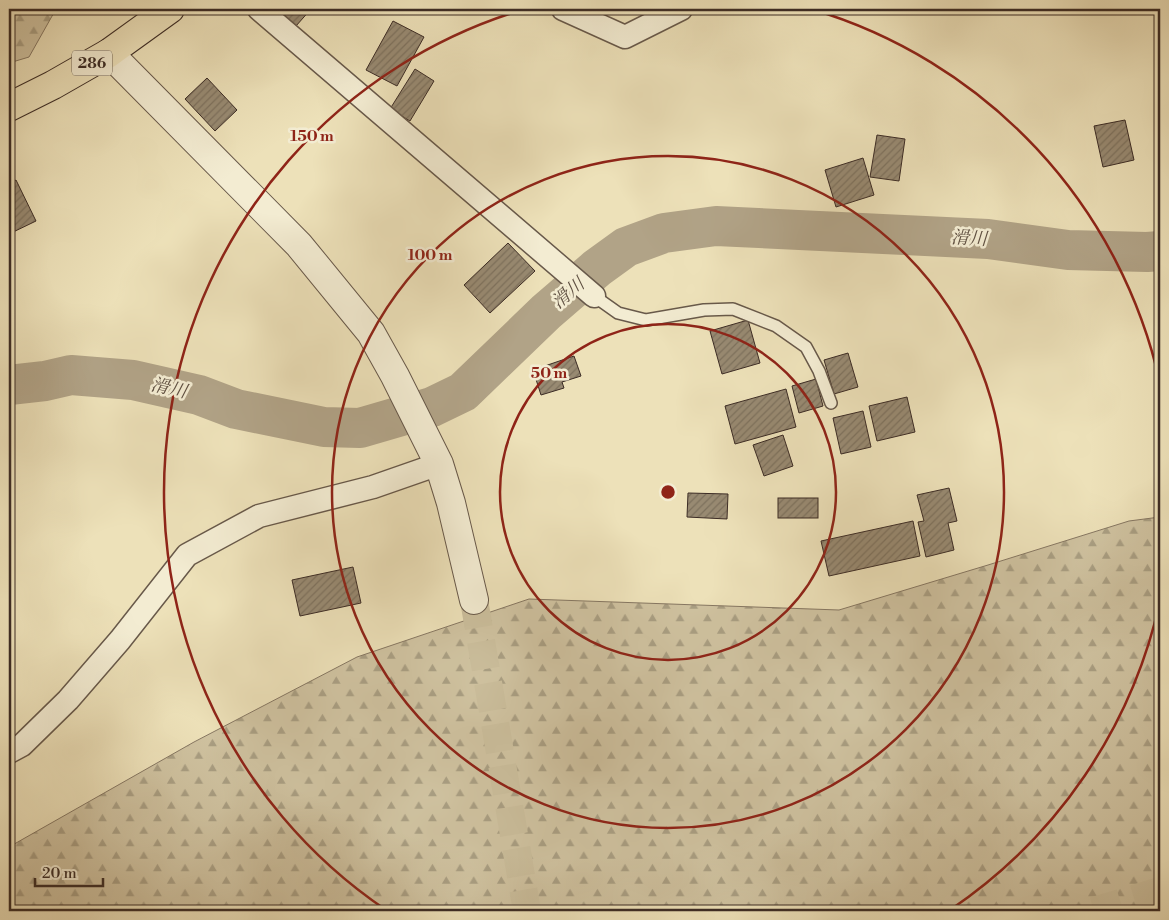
<svg xmlns="http://www.w3.org/2000/svg" width="1169" height="920" viewBox="0 0 1169 920" font-family="'Libre Bodoni','Noto Serif JP',serif">
	<style>
		.forest { fill: url(#forest-firs); stroke: #867762 }
		.lines { fill: none; stroke-linecap: round; stroke-linejoin: round }
		.river { stroke: #b1a387; stroke-width: 40 }
		.building { fill: url(#building-hatch); stroke: #3c2c25 }
		.tertiary-tunnel { stroke: #cabd9b; stroke-width: 28; stroke-dasharray: 28 14; stroke-linecap: butt }
		.motorway-tunnel { stroke: #cabd9b; stroke-width: 28; stroke-dasharray: 28 14; stroke-linecap: butt }
		.service-casing { stroke: #68594a; stroke-width: 14 }
		.minor-casing { stroke: #68594a; stroke-width: 25 }
		.tertiary-casing { stroke: #68594a; stroke-width: 30 }
		.trunk-casing { stroke: #3c2c25; stroke-width: 30 }
		.service { stroke: #f3ecd2; stroke-width: 11 }
		.minor { stroke: #f3ecd2; stroke-width: 22 }
		.tertiary { stroke: #f3ecd2; stroke-width: 28 }
		.trunk { stroke: #ede1b9; stroke-width: 28 }
		.ring { fill: none; stroke: #8f2418; stroke-width: 2.5 }
		.labels { text-anchor: middle; stroke-width: 5; stroke-linejoin: round; paint-order: stroke }
		.shield { fill: #f3ecd2; stroke: #736659; stroke-width: 1 }
		.shield-label { font-size: 15px; font-weight: bold; fill: #3c2c25 }
		.water-label { font-size: 18px; font-style: italic; fill: #5f5042; stroke: #f3ecd2 }
		.centre { fill: #8f2418; stroke: #f3ecd2; stroke-width: 2.5 }
		.ring-label { font-size: 15px; text-anchor: middle; font-weight: bold; fill: #8f2418; stroke: #f3ecd2; stroke-width: 5; stroke-linejoin: round; paint-order: stroke }
	</style>
	<defs>
		<pattern id="forest-firs" width="22" height="20" patternUnits="userSpaceOnUse" patternTransform="scale(1.25)"><rect width="22" height="20" fill="#cfc2a0"/><path d="M5 1l3.5 6h-7zM16 11l3.5 6h-7z" fill="#a99e82"/></pattern>
		<pattern id="building-hatch" width="6" height="6" patternUnits="userSpaceOnUse" patternTransform="scale(1.25)"><rect width="6" height="6" fill="#988a72"/><path d="M-1 1l2-2M0 6l6-6M5 7l2-2" fill="none" stroke="#7d715d"/></pattern>
	</defs>
	<rect width="100%" height="100%" fill="#ede1b9"/>
	<filter id="stains"><feTurbulence type="fractalNoise" baseFrequency=".004" numOctaves="4"/><feColorMatrix values="0 0 0 0 .2 0 0 0 0 .09 0 0 0 0 .02 0 0 0 .5 -.17"/></filter>
	<radialGradient id="worn" r=".72"><stop offset=".6" stop-color="#630" stop-opacity="0"/><stop offset="1" stop-color="#630" stop-opacity=".3"/></radialGradient>
	<g class="forest">
		<path d="M 9,9 L 56,9 L 29,57 L 9,63 Z"/>
		<path d="M 1160,517 L 1160,911 L 9,911 L 9,847 L 194,742 L 357,657 L 529,599 L 839,610 L 988,565 L 1129,521 Z"/>
	</g>
	<g class="lines">
		<path class="river" d="M 9,385 L 45,381 L 71,375 L 133,380 L 199,395 L 236,409 L 324,427 L 360,428 L 432,407 L 463,392 L 546,312 L 597,268 L 626,247 L 664,233 L 716,226 L 988,239 L 1068,250 L 1147,252 L 1160,251"/>
	</g>
	<g class="building">
		<path d="M 275,9 L 311,9 L 296,26 Z"/>
		<path d="M 393,21 L 424,37 L 397,86 L 366,70 Z"/>
		<path d="M 415,69 L 434,81 L 410,121 L 390,109 Z"/>
		<path d="M 207,78 L 237,110 L 215,131 L 185,99 Z"/>
		<path d="M 1125,120 L 1134,160 L 1103,167 L 1094,126 Z"/>
		<path d="M 877,135 L 905,139 L 899,181 L 870,177 Z"/>
		<path d="M 863,158 L 874,195 L 836,207 L 825,170 Z"/>
		<path d="M 16,180 L 36,221 L 9,234 L 9,184 Z"/>
		<path d="M 508,243 L 535,271 L 490,313 L 464,285 Z"/>
		<path d="M 748,320 L 760,363 L 722,374 L 710,331 Z"/>
		<path d="M 848,353 L 858,387 L 834,394 L 824,360 Z"/>
		<path d="M 574,356 L 581,376 L 562,382 L 564,388 L 541,395 L 533,370 Z"/>
		<path d="M 816,379 L 823,406 L 799,413 L 792,386 Z"/>
		<path d="M 786,389 L 796,427 L 735,444 L 725,406 Z"/>
		<path d="M 907,397 L 915,432 L 877,441 L 869,406 Z"/>
		<path d="M 863,411 L 871,447 L 841,454 L 833,418 Z"/>
		<path d="M 783,435 L 793,466 L 764,476 L 753,445 Z"/>
		<path d="M 949,488 L 957,521 L 948,523 L 954,550 L 926,557 L 918,522 L 924,521 L 917,495 Z"/>
		<path d="M 688,493 L 728,494 L 727,519 L 687,517 Z"/>
		<rect x="778" y="498" width="40" height="20"/>
		<path d="M 913,521 L 920,556 L 829,576 L 821,541 Z"/>
		<path d="M 353,567 L 361,603 L 300,616 L 292,580 Z"/>
	</g>
	<g class="lines">
		<path class="tertiary-tunnel" d="M 474,600 L 527,911"/>
		<path class="motorway-tunnel" d="M 1094,911 L 1160,891"/>
		<defs>
			<path id="service" d="M 594,296 L 618,313 L 646,320 L 704,310 L 733,309 L 776,326 L 806,347 L 819,371 L 831,403"/>
			<g id="minor">
				<path d="M 259,9 L 594,296"/>
				<path d="M 563,9 L 625,37 L 681,9"/>
				<path d="M 9,752 L 22,745 L 68,700 L 120,640 L 187,555 L 259,516 L 373,487 L 439,464"/>
			</g>
			<path id="tertiary" d="M 109,53 L 299,245 L 371,333 L 395,376 L 439,464 L 451,503 L 474,600"/>
			<path id="trunk" d="M 9,107 L 53,85 L 109,53 L 170,9"/>
		</defs>
		<use href="#service" class="service-casing"/>
		<use href="#minor" class="minor-casing"/>
		<use href="#tertiary" class="tertiary-casing"/>
		<use href="#trunk" class="trunk-casing"/>
		<use href="#service" class="service"/>
		<use href="#minor" class="minor"/>
		<use href="#tertiary" class="tertiary"/>
		<use href="#trunk" class="trunk"/>
	</g>
	<g class="ring">
		<circle cx="668" cy="492" r="168"/>
		<circle cx="668" cy="492" r="336"/>
		<path d="M1160 601A504 504 0 0 1 950 910M386 910A504 504 0 0 1 525 9M811 9A504 504 0 0 1 1160 383"/>
	</g>
	<g class="labels">
		<rect class="shield" x="72" y="50.5" width="40" height="25" rx="4"/>
		<g class="shield-label">
			<text x="92" y="68">286</text>
		</g>
		<g class="water-label">
			<text transform="translate(969 238) rotate(3)" y="6">滑川</text>
			<text transform="translate(568 293) rotate(-40)" y="6">滑川</text>
			<text transform="translate(169 388) rotate(13)" y="6">滑川</text>
		</g>
	</g>
	<circle cx="668" cy="492" r="8" class="centre"/>
	<g class="ring-label">
		<text x="312" y="141">150 m</text>
		<text x="430" y="260">100 m</text>
		<text x="549" y="378">50 m</text>
	</g>
	<rect width="1169" height="920" fill="none" stroke="#ede1b9" stroke-width="30"/>
	<rect x="10" y="10" width="1149" height="900" fill="none" stroke="#3c2c25" stroke-width="2.5"/>
	<rect x="15" y="15" width="1139" height="890" fill="none" stroke="#3c2c25"/>
	<path d="M35 878v8h68v-8" fill="none" stroke="#3c2c25" stroke-width="2.5"/>
	<text x="42" y="878" font-size="15" fill="#3c2c25" stroke="#f3ecd2" stroke-width="4" paint-order="stroke">20 m</text>
	<rect width="100%" height="100%" filter="url(#stains)"/>
	<rect width="100%" height="100%" fill="url(#worn)"/>
</svg>
